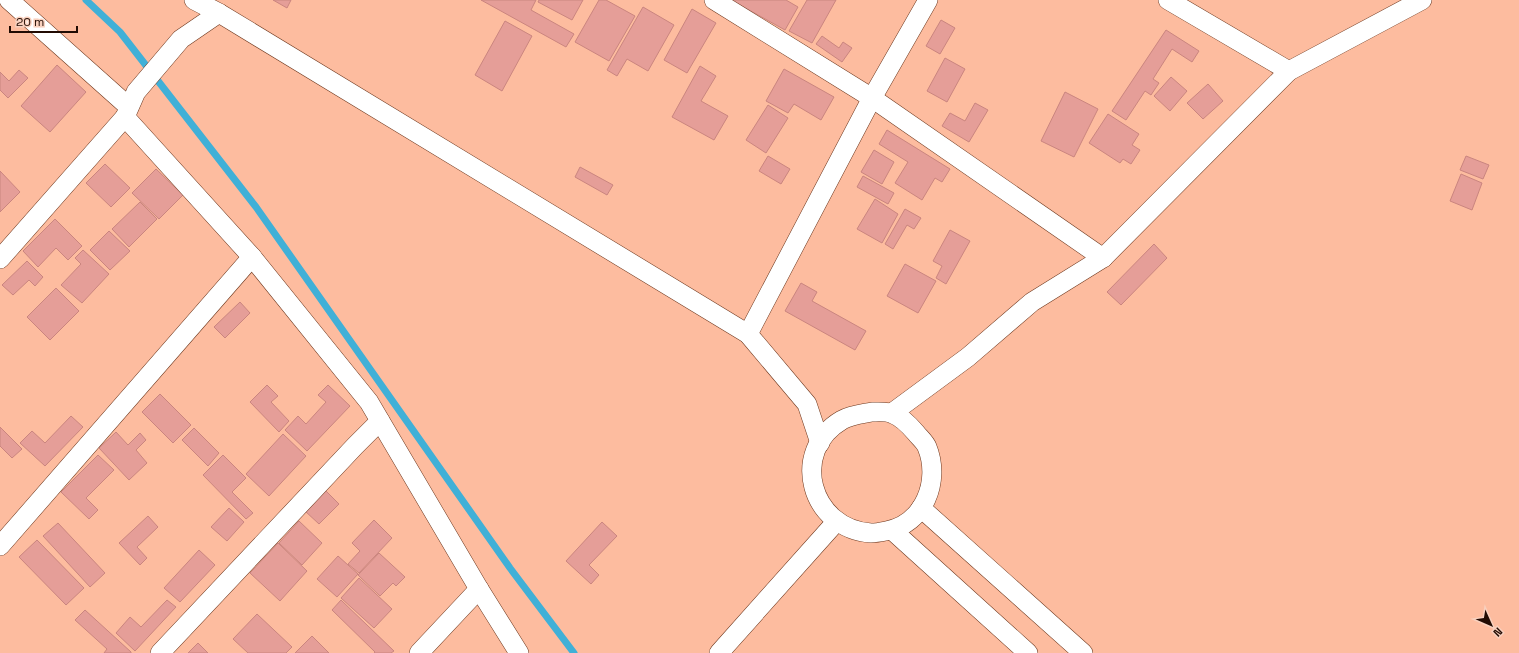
<svg xmlns="http://www.w3.org/2000/svg" width="1519" height="653" viewBox="0 0 1519 653" font-family="'Space Grotesk',sans-serif">
	<style>
		.lines { fill: none; stroke-linecap: round; stroke-linejoin: round }
		.stream { stroke: #40b0d7; stroke-width: 7 }
		.building { fill: #e59e98; stroke: #ca857f }
		.street-casing { stroke: #6e381e; stroke-width: 20 }
		.street { stroke: #fff; stroke-width: 19 }
	</style>
	<rect width="100%" height="100%" fill="#fdbc9f"/>
	<g class="lines">
		<path class="stream" d="M 86,0 L 120,32 L 256,207 L 510,568 L 574,653"/>
	</g>
	<g class="building">
		<path d="M 273,0 L 291,0 L 287,8 Z"/>
		<path d="M 481,0 L 536,0 L 531,10 L 574,34 L 566,47 Z"/>
		<path d="M 539,0 L 583,0 L 572,20 L 538,2 Z"/>
		<path d="M 599,0 L 606,0 L 635,16 L 609,61 L 575,42 Z"/>
		<path d="M 731,0 L 786,0 L 798,7 L 785,30 Z"/>
		<path d="M 807,0 L 836,0 L 812,43 L 789,31 Z"/>
		<path d="M 643,7 L 674,25 L 648,71 L 627,59 L 617,76 L 607,70 Z"/>
		<path d="M 692,9 L 716,23 L 687,73 L 664,60 Z"/>
		<path d="M 941,20 L 955,28 L 940,54 L 926,46 Z"/>
		<path d="M 505,21 L 532,36 L 502,91 L 475,75 Z"/>
		<path d="M 1166,30 L 1199,51 L 1192,62 L 1172,49 L 1153,79 L 1159,83 L 1151,95 L 1145,91 L 1126,120 L 1112,111 Z"/>
		<path d="M 822,36 L 839,48 L 843,42 L 852,48 L 842,62 L 816,44 Z"/>
		<path d="M 945,58 L 965,69 L 947,102 L 927,91 Z"/>
		<path d="M 57,65 L 86,92 L 50,132 L 21,106 Z"/>
		<path d="M 700,66 L 716,76 L 701,101 L 728,116 L 714,140 L 672,117 Z"/>
		<path d="M 784,69 L 834,97 L 821,120 L 794,104 L 788,113 L 766,101 Z"/>
		<path d="M 19,70 L 28,78 L 8,98 L 0,90 L 0,72 L 9,81 Z"/>
		<path d="M 1171,77 L 1187,91 L 1170,111 L 1154,96 Z"/>
		<path d="M 1208,84 L 1223,101 L 1203,119 L 1187,103 Z"/>
		<path d="M 1065,92 L 1098,109 L 1074,157 L 1041,141 Z"/>
		<path d="M 975,103 L 988,110 L 969,142 L 942,126 L 950,113 L 965,121 Z"/>
		<path d="M 768,105 L 788,118 L 766,153 L 746,140 Z"/>
		<path d="M 1108,114 L 1139,134 L 1132,145 L 1140,150 L 1131,164 L 1123,159 L 1120,163 L 1089,143 Z"/>
		<path d="M 887,130 L 950,169 L 942,182 L 935,178 L 922,200 L 895,183 L 908,162 L 879,144 Z"/>
		<path d="M 874,150 L 894,162 L 882,184 L 861,172 Z"/>
		<path d="M 768,156 L 790,169 L 781,184 L 759,171 Z"/>
		<path d="M 1466,156 L 1489,165 L 1483,179 L 1460,170 Z"/>
		<path d="M 105,164 L 130,188 L 111,207 L 86,183 Z"/>
		<path d="M 580,167 L 613,185 L 607,195 L 575,177 Z"/>
		<path d="M 156,169 L 183,195 L 159,219 L 132,193 Z"/>
		<path d="M 0,171 L 20,192 L 0,212 Z"/>
		<path d="M 1461,174 L 1482,183 L 1472,210 L 1450,201 Z"/>
		<path d="M 863,176 L 894,193 L 888,204 L 857,187 Z"/>
		<path d="M 875,199 L 898,214 L 882,243 L 857,229 Z"/>
		<path d="M 140,202 L 157,219 L 129,247 L 112,229 Z"/>
		<path d="M 905,209 L 921,218 L 914,229 L 907,225 L 893,249 L 885,244 Z"/>
		<path d="M 55,219 L 82,246 L 68,260 L 56,248 L 38,267 L 23,251 Z"/>
		<path d="M 950,230 L 970,241 L 946,284 L 936,278 L 942,266 L 933,261 Z"/>
		<path d="M 109,231 L 130,251 L 110,270 L 90,250 Z"/>
		<path d="M 1154,244 L 1167,258 L 1121,305 L 1107,292 Z"/>
		<path d="M 83,250 L 109,274 L 82,303 L 61,285 L 81,264 L 75,258 Z"/>
		<path d="M 27,261 L 43,277 L 35,286 L 29,280 L 13,295 L 2,285 Z"/>
		<path d="M 905,264 L 936,281 L 918,313 L 887,296 Z"/>
		<path d="M 801,283 L 817,292 L 812,301 L 866,331 L 855,350 L 785,311 Z"/>
		<path d="M 56,288 L 79,311 L 50,340 L 27,317 Z"/>
		<path d="M 240,302 L 250,313 L 225,338 L 214,327 Z"/>
		<path d="M 267,385 L 278,396 L 271,402 L 289,421 L 279,432 L 250,402 Z"/>
		<path d="M 328,385 L 350,406 L 307,451 L 285,430 L 298,416 L 306,424 L 326,402 L 318,395 Z"/>
		<path d="M 160,394 L 191,425 L 173,443 L 142,412 Z"/>
		<path d="M 71,416 L 83,427 L 45,466 L 20,443 L 32,431 L 45,443 Z"/>
		<path d="M 0,427 L 22,449 L 12,458 L 0,446 Z"/>
		<path d="M 194,428 L 219,453 L 208,466 L 182,440 Z"/>
		<path d="M 116,432 L 128,445 L 140,433 L 146,440 L 136,450 L 147,463 L 129,480 L 99,448 Z"/>
		<path d="M 283,434 L 306,456 L 269,496 L 246,474 Z"/>
		<path d="M 98,455 L 114,470 L 86,498 L 98,510 L 89,519 L 61,492 Z"/>
		<path d="M 223,455 L 246,478 L 232,492 L 253,513 L 246,519 L 203,475 Z"/>
		<path d="M 325,490 L 339,504 L 319,524 L 305,511 Z"/>
		<path d="M 229,508 L 244,522 L 227,541 L 211,527 Z"/>
		<path d="M 148,516 L 158,527 L 137,547 L 147,558 L 140,565 L 119,543 Z"/>
		<path d="M 374,520 L 392,538 L 359,573 L 348,564 L 360,551 L 352,543 Z"/>
		<path d="M 299,521 L 322,543 L 302,565 L 279,543 Z"/>
		<path d="M 602,522 L 617,536 L 589,565 L 599,575 L 591,584 L 566,561 Z"/>
		<path d="M 58,523 L 105,573 L 90,587 L 43,536 Z"/>
		<path d="M 37,540 L 84,588 L 66,605 L 19,557 Z"/>
		<path d="M 278,543 L 307,571 L 280,601 L 250,573 Z"/>
		<path d="M 199,550 L 215,565 L 180,602 L 164,588 Z"/>
		<path d="M 379,553 L 405,577 L 396,586 L 393,583 L 380,596 L 358,575 Z"/>
		<path d="M 338,556 L 358,574 L 337,597 L 317,579 Z"/>
		<path d="M 359,578 L 392,609 L 374,628 L 341,598 Z"/>
		<path d="M 167,600 L 176,607 L 135,651 L 116,633 L 130,617 L 141,627 Z"/>
		<path d="M 341,600 L 394,651 L 391,653 L 374,653 L 375,652 L 332,610 Z"/>
		<path d="M 85,610 L 131,652 L 131,653 L 104,653 L 107,649 L 75,620 Z"/>
		<path d="M 257,614 L 292,647 L 286,653 L 248,653 L 233,639 Z"/>
		<path d="M 312,636 L 329,653 L 295,653 Z"/>
		<path d="M 198,643 L 208,653 L 188,653 Z"/>
	</g>
	<g class="lines">
		<defs>
			<g id="street">
				<path d="M 9,0 L 129,107"/>
				<path d="M 194,0 L 219,13 L 748,334 L 807,404 L 820,443"/>
				<path d="M 714,0 L 872,98 L 1103,258"/>
				<path d="M 1168,0 L 1289,71"/>
				<path d="M 125,117 L 252,257 L 369,402 L 479,589 L 519,653"/>
				<path d="M 0,259 L 125,117 L 136,92 L 181,39 L 219,13"/>
				<path d="M 748,334 L 872,98 L 928,0"/>
				<path d="M 872,412 C 878,412 887,411 893,414 C 901,417 910,426 916,433 C 919,437 925,442 927,447 C 941,481 924,524 886,531 C 881,532 876,533 871,533 C 810,529 789,451 842,420 C 851,415 862,414 872,412 Z"/>
				<path d="M 892,413 L 968,357 L 1032,302 L 1103,258 L 1289,71 L 1422,0"/>
				<path d="M 921,508 L 1083,653"/>
				<path d="M 892,530 L 1028,653"/>
				<path d="M 0,546 L 252,257"/>
				<path d="M 160,653 L 355,446 L 380,421"/>
				<path d="M 419,653 L 479,589"/>
				<path d="M 719,653 L 836,522"/>
			</g>
		</defs>
		<use href="#street" class="street-casing"/>
		<use href="#street" class="street"/>
	</g>
	<g transform="translate(1491 625) rotate(135)" stroke="#f8d0be" stroke-width="3" paint-order="stroke">
	<path d="M0-3L7 15L0 10L-7 15Z" fill="#210b03"/>
	<text y="-6" font-size="11" font-weight="bold" text-anchor="middle" fill="#210b03">N</text>
	</g>
	<path d="M10 26v6h67v-6" fill="none" stroke="#210b03" stroke-width="2"/>
	<text x="16" y="26" font-size="12" fill="#210b03" stroke="#f8d0be" stroke-width="3" paint-order="stroke">20 m</text>
</svg>
